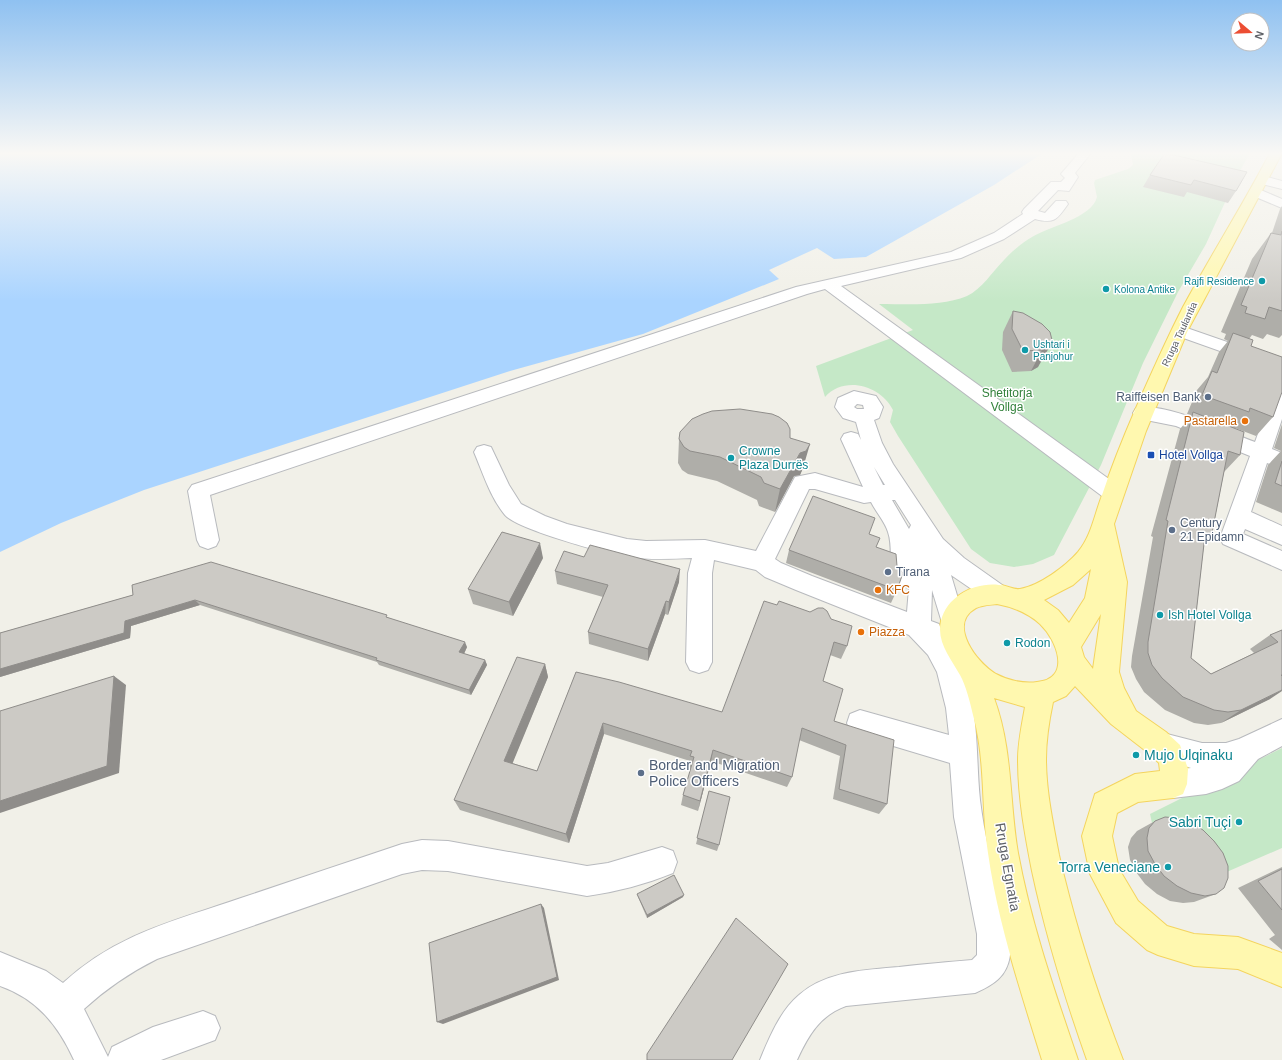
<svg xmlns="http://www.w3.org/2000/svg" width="1282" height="1060" viewBox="0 0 1282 1060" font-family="Arial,sans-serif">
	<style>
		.green { fill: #c5e8c7 }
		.water { fill: #aad4ff }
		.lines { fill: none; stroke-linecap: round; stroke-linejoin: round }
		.minor-casing { stroke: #b8babe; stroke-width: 2 }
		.major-casing { stroke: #f4d45e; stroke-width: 2 }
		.minor { fill: #fff; fill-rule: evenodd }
		.major { fill: #fff8af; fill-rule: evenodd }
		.wall { fill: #afaea9 }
		.shaded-wall { fill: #8f8d8a }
		.building { fill: #cccac5; stroke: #8f8d8a }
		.culture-dot { fill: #0f9aa8; stroke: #fff; stroke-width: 1.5 }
		.service-dot { fill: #5c6f8a; stroke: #fff; stroke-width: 1.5 }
		.food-dot { fill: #e8710a; stroke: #fff; stroke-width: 1.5 }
		.transit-dot { fill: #1a4fb4; stroke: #fff; stroke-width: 1.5 }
		.labels { text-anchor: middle; stroke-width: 3; stroke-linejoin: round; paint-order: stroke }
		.far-culture-label { font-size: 10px; fill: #0d838f; stroke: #fff; text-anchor: start }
		.far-street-label { font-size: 10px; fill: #5f6268; stroke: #fff }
		.park-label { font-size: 12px; fill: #33823c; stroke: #fff }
		.service-label { font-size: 12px; fill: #4e5e75; stroke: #fff; text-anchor: start }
		.food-label { font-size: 12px; fill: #c56008; stroke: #fff; text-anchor: start }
		.culture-label { font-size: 12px; fill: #0d838f; stroke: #fff; text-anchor: start }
		.transit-label { font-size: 12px; fill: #164399; stroke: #fff; text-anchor: start }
		.near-culture-label { font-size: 14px; fill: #0d838f; stroke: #fff; text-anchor: end }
		.near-service-label { font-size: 14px; fill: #4e5e75; stroke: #fff; text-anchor: start }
		.near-street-label { font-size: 14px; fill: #5f6268; stroke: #fff }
	</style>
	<rect width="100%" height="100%" fill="#f1f0e8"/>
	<g class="green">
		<path d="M 1131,153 L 1250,153 L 1237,176 L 1206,244 L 1178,292 L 1143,363 L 1101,465 L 1054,555 L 1033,564 L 1014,567 L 990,563 L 971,549 L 898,436 L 890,422 L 893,410 C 881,386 845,375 825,397 L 816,366 L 913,330 L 879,304 C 907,304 940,307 967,296 C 982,289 992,272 1004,260 C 1012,251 1022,243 1032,237 C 1050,226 1092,218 1097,197 L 1094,183 L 1095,180 L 1128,169 L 1133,165 Z"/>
		<path d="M 1282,748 L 1282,848 L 1222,874 L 1152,823 L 1150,814 Z"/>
	</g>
	<path class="water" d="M 0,153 L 1043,153 L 994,185 L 866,257 L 834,259 L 817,248 L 769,270 L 779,279 L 643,334 L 510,371 L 144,490 L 61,523 L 0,552 Z"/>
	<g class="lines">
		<defs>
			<g id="minor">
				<path d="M 1079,153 L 1091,153 L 1075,173 L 1078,177 L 1069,191 L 1058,190 L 1038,211 L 1045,213 L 1056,201 L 1066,201 L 1068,204 C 1057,220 1054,224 1035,219 L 1004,239 L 961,258 L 841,286 L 1120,487 L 1124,493 L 1120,499 L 1113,501 L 1106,499 L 825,289 L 807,294 L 210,495 L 219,540 L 216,546 L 208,549 L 200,546 L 197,540 L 188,491 L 192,485 L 796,287 L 951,252 L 994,233 L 1023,214 L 1022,212 L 1024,209 L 1051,182 L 1061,182 L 1065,178 L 1061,174 Z"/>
				<path d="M 1263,176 L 1282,181 L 1282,189 L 1258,183 L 1256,180 Z"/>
				<path d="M 1256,188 L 1282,199 L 1282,208 L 1251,195 L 1249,192 L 1251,189 Z"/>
				<path d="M 1181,326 L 1282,361 L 1282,373 L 1175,335 L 1173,331 L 1175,327 Z"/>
				<path d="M 1282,386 L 1282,419 L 1272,449 L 1282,453 L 1282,468 L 1267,463 L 1251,512 L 1282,526 L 1282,545 L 1245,529 L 1243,534 L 1282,551 L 1282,570 L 1223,544 L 1220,538 L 1250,456 L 1176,426 L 1136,418 L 1133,413 L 1136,408 C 1163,401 1228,432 1255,442 L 1273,392 L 1275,388 Z"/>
				<path d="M 854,391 L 876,396 L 883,407 L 879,418 L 874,420 L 882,443 L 893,464 L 943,539 L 964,558 L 1005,587 L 1009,594 L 1005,601 L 997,604 L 989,601 L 951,575 L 964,619 L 961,626 L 952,629 L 943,626 L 932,590 L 931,621 L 939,624 L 942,632 L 941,635 C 955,649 963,669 968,688 C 979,724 976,763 980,800 C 984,833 992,866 1000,898 C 1005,917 1012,936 1010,955 C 1007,977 993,985 975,993 L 846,1006 C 820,1015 808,1036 797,1060 L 760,1060 C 769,1038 780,1011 799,995 C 826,971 865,970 899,967 C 923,964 948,962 972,960 L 977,955 L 977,934 L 954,817 L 950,763 L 860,736 L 850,732 L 847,723 L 850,714 L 860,710 L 949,735 L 946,708 L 937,672 L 928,655 L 909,635 L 796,590 L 765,577 L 756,570 L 714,560 L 712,573 L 712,662 L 708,670 L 699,673 L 690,670 L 686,662 L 688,573 L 692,558 C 671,559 649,560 628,557 C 606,554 517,529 505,515 C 490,497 483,473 474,452 L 477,447 L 484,445 L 491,447 L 509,485 L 521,504 L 545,516 L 567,524 L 627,539 L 646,541 L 705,540 L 756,551 L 795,477 L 815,473 L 863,487 L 841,439 L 844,434 L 851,432 L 858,434 L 861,440 L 856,422 L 843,418 L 835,407 L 838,398 ZM 857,404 L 863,405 L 864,409 L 857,409 L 854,407 ZM 874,467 L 885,485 L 883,485 ZM 809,489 L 815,489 L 864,503 L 871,502 C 876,512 885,522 888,532 C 894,549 887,568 895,584 L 909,588 L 907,612 L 812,576 L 781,563 L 775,559 ZM 892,500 L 895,500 L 909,522 L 911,525 L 909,529 Z"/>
				<path d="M 1282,719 L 1282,746 L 1258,759 L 1239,781 L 1222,789 L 1206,794 L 1173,798 L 1163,794 L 1159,784 L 1163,774 L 1173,770 L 1191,768 L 1153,755 L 1149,746 L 1153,737 L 1163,733 L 1202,743 L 1226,743 L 1239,739 Z"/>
				<path d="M 422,840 L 448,841 L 587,866 L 608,863 L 662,847 L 673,851 L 677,862 L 673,873 C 646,884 616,892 587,896 L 448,871 L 422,870 L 402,874 L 157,959 C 129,973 107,988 84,1009 L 108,1057 L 112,1047 L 153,1027 L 203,1011 L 215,1016 L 220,1028 L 215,1040 L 161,1060 L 74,1060 C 58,1025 37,999 0,986 L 0,952 L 46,971 L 63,983 C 116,934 174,921 241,898 C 295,880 348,862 402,844 Z"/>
			</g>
			<path id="major" d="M 1270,153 L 1282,153 L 1188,330 L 1146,431 L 1114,524 L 1127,582 L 1119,672 L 1124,688 L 1136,711 L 1166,732 L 1180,745 L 1188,769 L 1187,784 L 1183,794 L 1173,798 L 1138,802 L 1117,813 L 1112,836 L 1119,869 L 1138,901 L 1167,926 L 1194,934 L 1238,937 L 1282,953 L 1282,987 L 1238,969 L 1194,966 L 1158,955 L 1147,950 L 1116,923 L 1090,874 L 1082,836 L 1095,794 L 1135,774 L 1160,771 L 1159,763 L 1151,755 L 1111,724 L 1075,686 L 1066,696 L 1053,702 C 1049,721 1046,740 1046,759 C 1046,791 1053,823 1059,855 C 1075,925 1097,993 1123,1060 L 1087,1060 C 1065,998 1046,936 1032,871 C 1025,835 1018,798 1018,760 C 1018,742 1022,724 1025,707 L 994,698 C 1013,749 1009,801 1018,853 C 1031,924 1055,992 1078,1060 L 1042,1060 C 1021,992 998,924 988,853 C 981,808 986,760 973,715 C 970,702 966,686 960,675 C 951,658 936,642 941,621 C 947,596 975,582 999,585 C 1006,585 1014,590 1020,589 C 1039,586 1066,566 1078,552 C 1091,536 1094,517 1101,498 C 1111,468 1123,438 1136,408 C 1151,374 1166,340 1183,307 C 1211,255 1243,205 1270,153 ZM 1091,569 L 1085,598 L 1069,623 L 1058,610 L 1044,600 L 1073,585 ZM 997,604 C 1013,607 1028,613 1040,624 C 1057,640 1072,679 1037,682 C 1023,684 1007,680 996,674 C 977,663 947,624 976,608 C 983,605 990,605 997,604 ZM 1101,614 L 1093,669 L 1084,657 L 1081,647 Z"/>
		</defs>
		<use href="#minor" class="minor-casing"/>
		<use href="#major" class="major-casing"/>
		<use href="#minor" class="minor"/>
		<use href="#major" class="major"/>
	</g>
	<g class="wall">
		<path d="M 1165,153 L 1236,191 L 1228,203 L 1187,192 L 1184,197 L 1143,187 L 1150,175 Z"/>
		<path d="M 1282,206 L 1282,335 L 1279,338 L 1267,334 L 1263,339 L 1252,335 L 1249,339 L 1251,346 L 1273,417 L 1256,436 L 1235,428 L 1234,429 L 1240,455 L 1224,472 L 1211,538 L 1204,544 L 1191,658 L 1211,674 L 1254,653 L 1250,649 L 1270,635 L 1282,630 L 1270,699 L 1221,723 L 1208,725 L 1194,723 L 1165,710 L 1144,692 L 1136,679 L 1131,667 L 1132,656 L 1153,537 L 1151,536 L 1180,429 L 1191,416 L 1187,414 L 1197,390 L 1208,377 L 1219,352 L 1228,341 L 1224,339 L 1226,334 L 1221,332 L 1252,259 L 1271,233 L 1272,233 L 1280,209 Z"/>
		<path d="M 1013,311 L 1050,332 L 1038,367 L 1031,371 L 1012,372 L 1002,350 L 1003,332 Z"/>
		<path d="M 1282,424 L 1282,513 L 1256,502 L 1268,465 L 1281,451 L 1274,448 Z"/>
		<path d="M 790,438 L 803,468 L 800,475 L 794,476 L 775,512 L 759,506 L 757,500 L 717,481 L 688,474 L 682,470 L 678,463 L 679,439 Z"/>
		<path d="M 869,534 L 897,590 L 891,603 L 786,563 L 789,550 Z"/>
		<path d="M 584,557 L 679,582 L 668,615 L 665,614 L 648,661 L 589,644 L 588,632 L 603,597 L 557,584 L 555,571 Z"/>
		<path d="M 543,558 L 513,616 L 473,604 L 468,589 Z"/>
		<path d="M 132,585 L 389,618 L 467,647 L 464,654 L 485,660 L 487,665 L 471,695 L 379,665 L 377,662 L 200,605 L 131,626 L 130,638 L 0,677 L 0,633 L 133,595 Z"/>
		<path d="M 777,605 L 831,619 L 847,646 L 841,659 L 830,655 L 823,681 L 834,721 L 887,804 L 879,814 L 833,799 L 840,756 L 799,740 L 792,777 L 787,787 L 711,761 L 698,811 L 681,805 L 683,795 L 691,768 L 689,767 L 690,761 L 604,734 L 569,843 L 460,810 L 454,800 L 545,664 L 548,677 L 512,763 L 537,771 L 576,672 L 722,712 Z"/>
		<path d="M 709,791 L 719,845 L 717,851 L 696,844 Z"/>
		<path d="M 1155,821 L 1216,894 L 1194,902 L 1183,903 L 1170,901 L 1157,894 L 1145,884 L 1136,872 L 1130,860 L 1128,847 L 1131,838 L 1137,831 Z"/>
		<path d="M 1282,867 L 1282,950 L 1269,939 L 1275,935 L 1238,888 Z"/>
		<path d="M 637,894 L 683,897 L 647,918 L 638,897 Z"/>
	</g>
	<g class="shaded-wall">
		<path d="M 1050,346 L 1038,367 L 1031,371 L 1042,350 Z"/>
		<path d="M 810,444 L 803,468 L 800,475 L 794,476 L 775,512 L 780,489 L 800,453 Z"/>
		<path d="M 540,543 L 543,558 L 513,616 L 509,602 Z"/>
		<path d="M 680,569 L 679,582 L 668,615 L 669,602 Z"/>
		<path d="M 195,600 L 200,605 L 131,626 L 130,638 L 0,677 L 0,669 L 125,621 Z"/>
		<path d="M 666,601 L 665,614 L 648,661 L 648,649 Z"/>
		<path d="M 465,642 L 467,647 L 462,658 L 459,652 Z"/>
		<path d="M 485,660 L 487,665 L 471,695 L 469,690 Z"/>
		<path d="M 545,664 L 548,677 L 509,772 L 504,761 Z"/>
		<path d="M 114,676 L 126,685 L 119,773 L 0,813 L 0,801 Z"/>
		<path d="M 1282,690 L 1282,691 L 1270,699 L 1221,723 L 1241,710 Z"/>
		<path d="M 603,723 L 604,734 L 569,843 L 566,834 Z"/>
		<path d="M 713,750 L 711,761 L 698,811 L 700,801 Z"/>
		<path d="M 684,895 L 683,897 L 647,918 L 647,915 Z"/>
		<path d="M 541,904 L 544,908 L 559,980 L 443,1024 L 437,1022 Z"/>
	</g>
	<g class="building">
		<path d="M 1165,153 L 1247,172 L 1236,191 L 1194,180 L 1191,185 L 1150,175 Z"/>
		<path d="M 1282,231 L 1282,311 L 1269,307 L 1265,319 L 1245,313 L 1247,307 L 1241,305 L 1271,233 L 1281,235 Z"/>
		<path d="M 1013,311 L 1023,313 L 1042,324 L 1050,332 L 1052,340 L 1050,346 L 1042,350 L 1023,351 L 1012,329 Z"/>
		<path d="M 1233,333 L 1253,340 L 1251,346 L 1282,357 L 1282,392 L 1273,417 L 1250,408 L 1249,412 L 1202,395 L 1212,371 L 1217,373 Z"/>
		<path d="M 740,409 L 772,414 L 779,417 L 787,423 L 790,429 L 790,438 L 810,444 L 806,451 L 800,453 L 780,489 L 764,483 L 761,477 L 720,457 L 690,451 L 684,447 L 679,439 L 680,432 L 692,419 L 703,414 L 712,411 Z"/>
		<path d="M 1193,412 L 1244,432 L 1240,455 L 1228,451 L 1211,538 L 1205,535 L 1191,658 L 1211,674 L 1278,642 L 1270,635 L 1282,630 L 1282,675 L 1281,675 L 1282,676 L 1282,690 L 1241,710 L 1228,712 L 1214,710 L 1183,697 L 1162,678 L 1152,665 L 1148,653 L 1148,642 L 1168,521 L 1166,520 Z"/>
		<path d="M 1282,461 L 1282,486 L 1275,483 Z"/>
		<path d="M 813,496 L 875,518 L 869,534 L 880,538 L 876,547 L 896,554 L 897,566 L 903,573 L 897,590 L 789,550 Z"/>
		<path d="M 502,532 L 540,543 L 509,602 L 468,589 Z"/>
		<path d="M 590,545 L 680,569 L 669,602 L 666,601 L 648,649 L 588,632 L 608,585 L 555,571 L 564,551 L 584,557 Z"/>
		<path d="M 211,562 L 387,615 L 386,617 L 465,642 L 459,652 L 485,660 L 469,690 L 376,660 L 377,658 L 195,600 L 125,621 L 124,633 L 0,669 L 0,633 L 133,595 L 132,585 Z"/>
		<path d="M 764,601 L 777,605 L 779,601 L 810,612 L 818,608 L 823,608 L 827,611 L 831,619 L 852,626 L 847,646 L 834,642 L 823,681 L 843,689 L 834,721 L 894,740 L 887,804 L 839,789 L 846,745 L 802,728 L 792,777 L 713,750 L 700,801 L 683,795 L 694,757 L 690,756 L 692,751 L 603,723 L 566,834 L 454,800 L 517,657 L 545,664 L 504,761 L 537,771 L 576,672 L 619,682 L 722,712 Z"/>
		<path d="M 114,676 L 107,766 L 0,801 L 0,711 Z"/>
		<path d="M 709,791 L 730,797 L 719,845 L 697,838 Z"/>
		<path d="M 1165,817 L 1177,818 L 1190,822 L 1203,830 L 1214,841 L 1223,853 L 1228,866 L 1228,878 L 1224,888 L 1216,894 L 1205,896 L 1191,893 L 1177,886 L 1164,876 L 1155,864 L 1148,851 L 1147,838 L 1149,828 L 1155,821 Z"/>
		<path d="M 1282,869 L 1282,910 L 1258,881 Z"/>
		<path d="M 674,875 L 684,895 L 647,915 L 637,894 Z"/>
		<path d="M 541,904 L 557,977 L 437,1022 L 429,943 Z"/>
		<path d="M 736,918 L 788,964 L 732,1060 L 647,1060 L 647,1054 Z"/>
	</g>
	<linearGradient id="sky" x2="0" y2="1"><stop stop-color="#8fc1f1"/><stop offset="0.51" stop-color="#f9f8f5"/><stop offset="1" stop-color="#f9f8f5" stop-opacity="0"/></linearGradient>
	<rect width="1282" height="301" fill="url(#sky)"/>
	<g class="culture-dot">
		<circle cx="1262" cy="281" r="4"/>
		<circle cx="1106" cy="289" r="4"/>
		<circle cx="1025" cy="350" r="4"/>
		<circle cx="731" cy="458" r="4"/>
		<circle cx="1160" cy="615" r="4"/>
		<circle cx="1007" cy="643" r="4"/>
		<circle cx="1136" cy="755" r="4"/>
		<circle cx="1239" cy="822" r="4"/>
		<circle cx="1168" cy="867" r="4"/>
	</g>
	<g class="service-dot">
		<circle cx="1208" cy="397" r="4"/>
		<circle cx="1172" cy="530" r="4"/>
		<circle cx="888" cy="572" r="4"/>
		<circle cx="641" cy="773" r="4"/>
	</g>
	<g class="food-dot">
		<circle cx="1245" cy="421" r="4"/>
		<circle cx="878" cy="590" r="4"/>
		<circle cx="861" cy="632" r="4"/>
	</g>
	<rect class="transit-dot" x="1147" y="451" width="8" height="8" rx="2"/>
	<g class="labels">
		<g class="far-culture-label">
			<text x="1254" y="285" text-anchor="end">Rajfi Residence</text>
			<text x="1114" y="293">Kolona Antike</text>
			<text x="1033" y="348">Ushtari i<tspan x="1033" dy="12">Panjohur</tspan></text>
		</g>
		<g class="far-street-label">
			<text transform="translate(1179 334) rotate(-65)" y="4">Rruga Taulantia</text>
		</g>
		<g class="park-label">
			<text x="1007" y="397">Shetitorja<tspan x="1007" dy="14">Vollga</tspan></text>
		</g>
		<g class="service-label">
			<text x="1200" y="401" text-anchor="end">Raiffeisen Bank</text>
			<text x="1180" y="527">Century<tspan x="1180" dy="14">21 Epidamn</tspan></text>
			<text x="896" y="576">Tirana</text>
		</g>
		<g class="food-label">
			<text x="1237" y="425" text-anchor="end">Pastarella</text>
			<text x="886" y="594">KFC</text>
			<text x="869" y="636">Piazza</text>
		</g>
		<g class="culture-label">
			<text x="739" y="455">Crowne<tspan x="739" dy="14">Plaza Durrës</tspan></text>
			<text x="1168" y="619">Ish Hotel Vollga</text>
			<text x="1015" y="647">Rodon</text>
		</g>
		<g class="transit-label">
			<text x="1159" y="459">Hotel Vollga</text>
		</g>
		<g class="near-culture-label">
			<text x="1144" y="760" text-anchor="start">Mujo Ulqinaku</text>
			<text x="1231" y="827">Sabri Tuçi</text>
			<text x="1160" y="872">Torra Veneciane</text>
		</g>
		<g class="near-service-label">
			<text x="649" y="770">Border and Migration<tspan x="649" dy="16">Police Officers</tspan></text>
		</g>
		<g class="near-street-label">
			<text transform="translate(1008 867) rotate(80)" y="5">Rruga Egnatia</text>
		</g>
	</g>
	<g transform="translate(1250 32) rotate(109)"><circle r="19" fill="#ffffff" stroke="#bfc0c3"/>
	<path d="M0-3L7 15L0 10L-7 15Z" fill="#ec4e33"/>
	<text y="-6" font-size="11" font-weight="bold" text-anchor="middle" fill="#5f6268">N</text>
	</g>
</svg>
